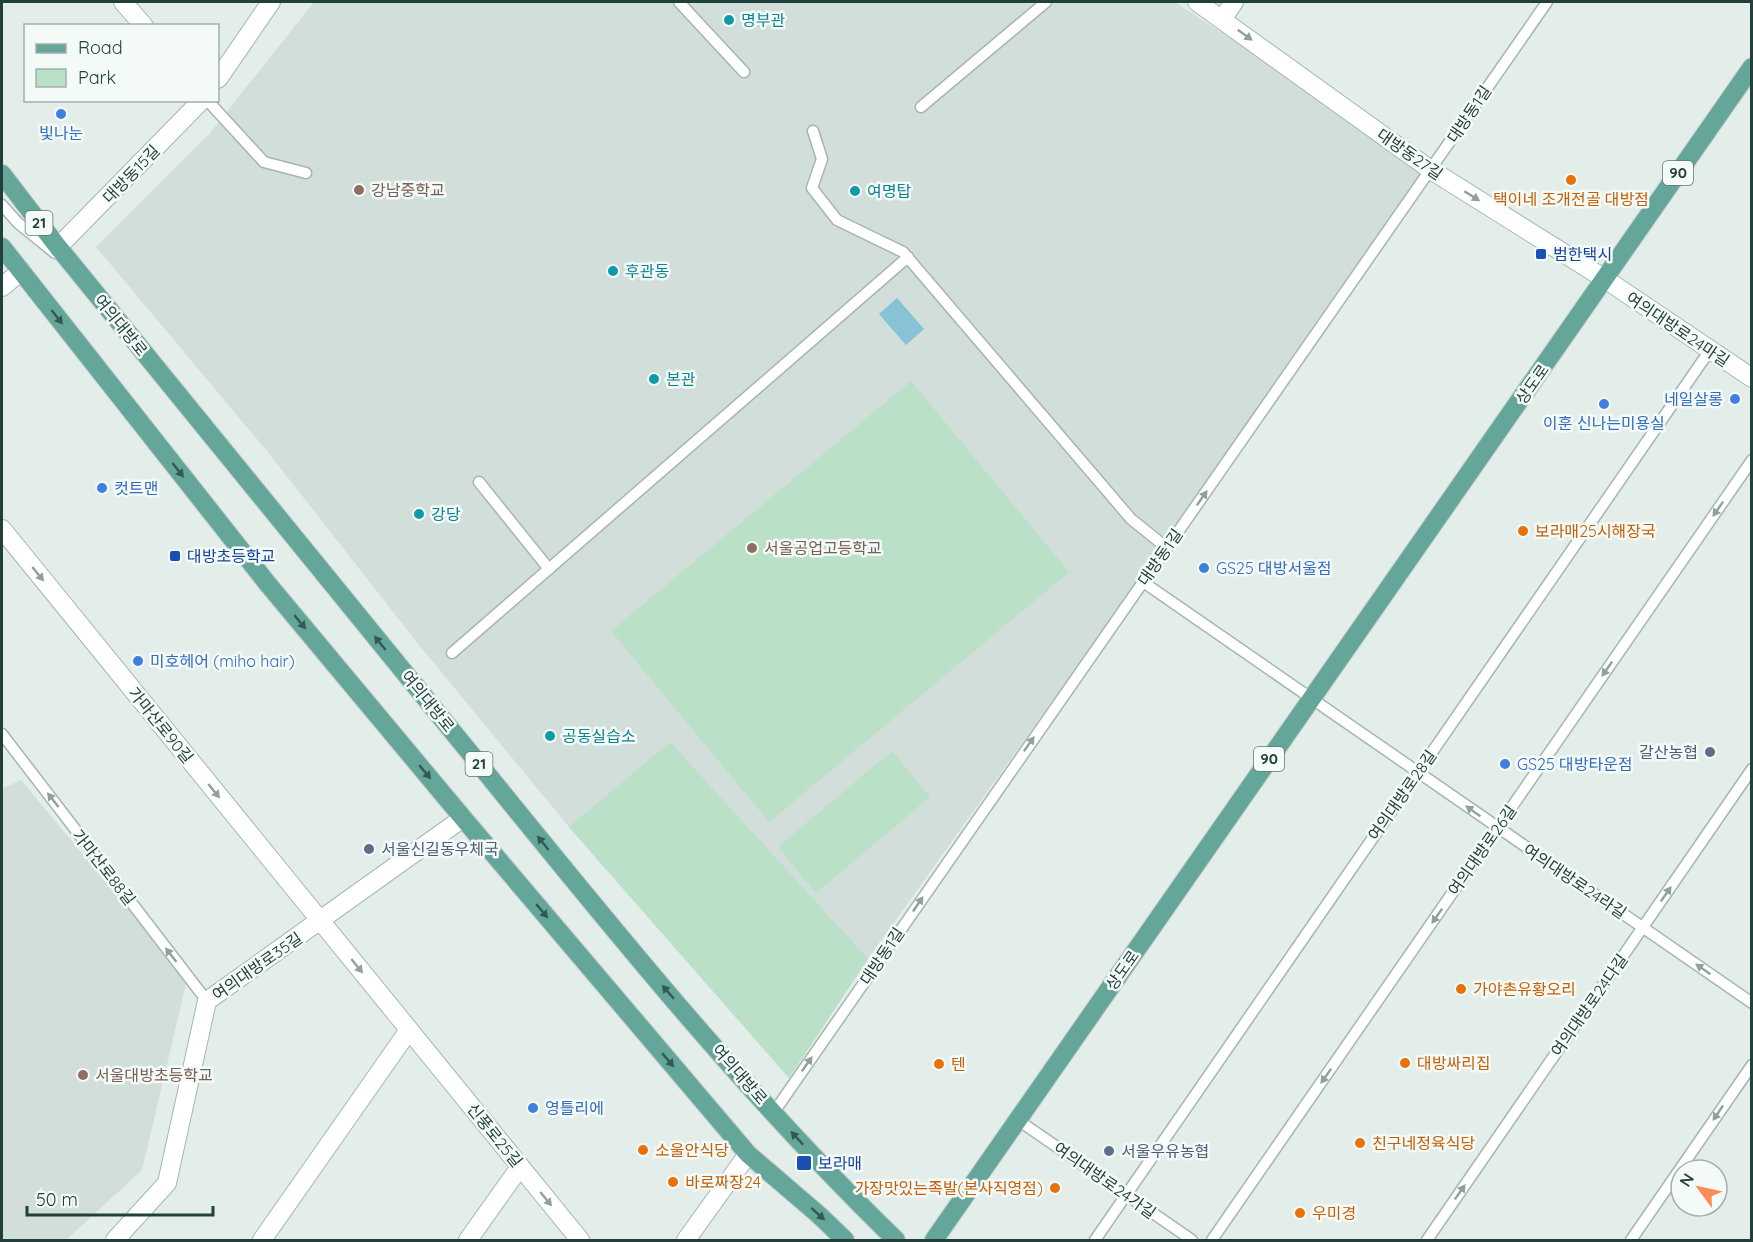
<svg xmlns="http://www.w3.org/2000/svg" width="1753" height="1242" viewBox="0 0 1753 1242" font-family="Quicksand,'Noto Sans KR',sans-serif">
	<style>
		.built { fill: #d1ded9 }
		.green { fill: #bbe0c8 }
		.water { fill: #88c2d6 }
		.lines { fill: none; stroke-linecap: round; stroke-linejoin: round }
		.lane-casing { stroke: #a5b6b2; stroke-width: 13 }
		.street-casing { stroke: #a5b6b2; stroke-width: 20 }
		.primary-casing { stroke: #c1cac8; stroke-width: 20 }
		.lane { stroke: #fff; stroke-width: 10 }
		.street { stroke: #fff; stroke-width: 18 }
		.primary { stroke: #65a69b; stroke-width: 18 }
		.oneway { fill: #90a09d }
		.oneway2 { fill: #325a53 }
		.culture-dot { fill: #0f9aa8; stroke: #f4faf7; stroke-width: 2 }
		.shop-dot { fill: #3f7fe0; stroke: #f4faf7; stroke-width: 2 }
		.food-dot { fill: #e8710a; stroke: #f4faf7; stroke-width: 2 }
		.education-dot { fill: #8d6e63; stroke: #f4faf7; stroke-width: 2 }
		.transit-dot { fill: #1a4fb4; stroke: #f4faf7; stroke-width: 2 }
		.service-dot { fill: #5c6f8a; stroke: #f4faf7; stroke-width: 2 }
		.labels { text-anchor: middle; stroke-width: 5; stroke-linejoin: round; paint-order: stroke }
		.shield { fill: #f4faf7; stroke: #607873; stroke-width: 1.5 }
		.shield-label { font-size: 15px; font-weight: bold; fill: #21403b }
		.culture-label { font-size: 16px; fill: #0d838f; stroke: #f4faf7; text-anchor: start }
		.street-label { font-size: 16px; fill: #21403b; stroke: #f4faf7 }
		.shop-label { font-size: 16px; fill: #366cbe; stroke: #f4faf7; text-anchor: start }
		.education-label { font-size: 16px; fill: #785e54; stroke: #f4faf7; text-anchor: start }
		.food-label { font-size: 16px; fill: #c56008; stroke: #f4faf7; text-anchor: start }
		.transit-label { font-size: 16px; fill: #164399; stroke: #f4faf7; text-anchor: start }
		.service-label { font-size: 16px; fill: #4e5e75; stroke: #f4faf7; text-anchor: start }
	</style>
	<rect width="100%" height="100%" fill="#e3eeea"/>
	<g class="built">
		<path d="M 314,2 L 1175,2 L 1431,170 L 868,959 L 789,1078 L 569,827 L 419,645 L 267,451 L 96,247 L 210,133 Z"/>
		<path d="M 21,780 L 187,980 L 142,1170 L 66,1240 L 2,1240 L 2,789 Z"/>
	</g>
	<g class="green">
		<path d="M 911,381 L 1069,572 L 769,822 L 611,631 Z"/>
		<path d="M 670,742 L 868,959 L 789,1078 L 569,827 Z"/>
		<path d="M 892,751 L 930,797 L 816,893 L 778,847 Z"/>
	</g>
	<path class="water" d="M 897,298 L 924,329 L 906,345 L 879,314 Z"/>
	<g class="lines">
		<defs>
			<g id="lane">
				<path d="M 679,2 L 744,72"/>
				<path d="M 207,100 L 264,162 L 306,173"/>
				<path d="M 921,107 L 1046,2"/>
				<path d="M 813,131 L 822,159 L 812,188 L 837,220 L 903,252 L 1131,519 L 1167,548"/>
				<path d="M 2,205 L 18,223 L 55,253"/>
				<path d="M 479,482 L 549,569"/>
				<path d="M 1143,582 L 1752,1003"/>
				<path d="M 452,653 L 908,257"/>
				<path d="M 2,734 L 207,1001"/>
				<path d="M 774,1112 L 1547,2"/>
				<path d="M 1018,1120 L 1192,1240"/>
				<path d="M 1095,1240 L 1710,350"/>
				<path d="M 1212,1240 L 1752,460"/>
				<path d="M 1427,1240 L 1752,769"/>
				<path d="M 1631,1240 L 1752,1065"/>
			</g>
			<g id="street">
				<path d="M 123,2 L 144,26"/>
				<path d="M 1197,2 L 1431,170 L 1605,279 L 1752,378"/>
				<path d="M 1223,18 L 1234,2"/>
				<path d="M 218,79 L 271,2"/>
				<path d="M 58,247 L 202,100"/>
				<path d="M 2,287 L 21,271"/>
				<path d="M 2,529 L 580,1240"/>
				<path d="M 115,1240 L 167,1183 L 207,1001 L 463,818"/>
				<path d="M 262,1240 L 409,1030"/>
				<path d="M 468,1240 L 520,1167"/>
				<path d="M 686,1240 L 748,1154"/>
			</g>
			<g id="primary">
				<path d="M 2,174 L 58,247 C 199,419 338,592 479,764 C 612,928 745,1093 896,1240"/>
				<path d="M 2,247 L 267,583 L 463,818 L 748,1154 L 819,1215 L 845,1240"/>
				<path d="M 934,1240 L 1752,67"/>
			</g>
		</defs>
		<use href="#lane" class="lane-casing"/>
		<use href="#street" class="street-casing"/>
		<use href="#primary" class="primary-casing"/>
		<use href="#lane" class="lane"/>
		<use href="#street" class="street"/>
		<use href="#primary" class="primary"/>
	</g>
	<defs><path id="oneway-solid" d="M-6-.8H1V-3.2L6.5 0L1 3.2V.8H-6Z" transform="scale(1.5)"/></defs>
	<g class="oneway">
		<use href="#oneway-solid" transform="translate(1245 35) rotate(36)"/>
		<use href="#oneway-solid" transform="translate(1472 196) rotate(32)"/>
		<use href="#oneway-solid" transform="translate(1202 498) rotate(-55)"/>
		<use href="#oneway-solid" transform="translate(1718 509) rotate(125)"/>
		<use href="#oneway-solid" transform="translate(38 574) rotate(51)"/>
		<use href="#oneway-solid" transform="translate(1607 669) rotate(125)"/>
		<use href="#oneway-solid" transform="translate(1029 744) rotate(-55)"/>
		<use href="#oneway-solid" transform="translate(214 791) rotate(51)"/>
		<use href="#oneway-solid" transform="translate(53 800) rotate(-128)"/>
		<use href="#oneway-solid" transform="translate(1473 811) rotate(-145)"/>
		<use href="#oneway-solid" transform="translate(1666 894) rotate(-55)"/>
		<use href="#oneway-solid" transform="translate(918 904) rotate(-56)"/>
		<use href="#oneway-solid" transform="translate(1437 916) rotate(125)"/>
		<use href="#oneway-solid" transform="translate(171 955) rotate(-128)"/>
		<use href="#oneway-solid" transform="translate(357 966) rotate(51)"/>
		<use href="#oneway-solid" transform="translate(1703 969) rotate(-145)"/>
		<use href="#oneway-solid" transform="translate(807 1064) rotate(-55)"/>
		<use href="#oneway-solid" transform="translate(1326 1076) rotate(125)"/>
		<use href="#oneway-solid" transform="translate(1718 1113) rotate(124)"/>
		<use href="#oneway-solid" transform="translate(1460 1192) rotate(-55)"/>
		<use href="#oneway-solid" transform="translate(546 1199) rotate(51)"/>
	</g>
	<g class="oneway2">
		<use href="#oneway-solid" transform="translate(57 317) rotate(52)"/>
		<use href="#oneway-solid" transform="translate(178 470) rotate(52)"/>
		<use href="#oneway-solid" transform="translate(300 622) rotate(50)"/>
		<use href="#oneway-solid" transform="translate(380 643) rotate(-129)"/>
		<use href="#oneway-solid" transform="translate(425 772) rotate(50)"/>
		<use href="#oneway-solid" transform="translate(543 843) rotate(-129)"/>
		<use href="#oneway-solid" transform="translate(542 911) rotate(50)"/>
		<use href="#oneway-solid" transform="translate(668 992) rotate(-131)"/>
		<use href="#oneway-solid" transform="translate(668 1060) rotate(50)"/>
		<use href="#oneway-solid" transform="translate(797 1138) rotate(-133)"/>
		<use href="#oneway-solid" transform="translate(818 1214) rotate(42)"/>
	</g>
	<g class="culture-dot">
		<circle cx="729" cy="20" r="6"/>
		<circle cx="855" cy="191" r="6"/>
		<circle cx="613" cy="271" r="6"/>
		<circle cx="654" cy="379" r="6"/>
		<circle cx="419" cy="514" r="6"/>
		<circle cx="550" cy="736" r="6"/>
	</g>
	<g class="shop-dot">
		<circle cx="61" cy="114" r="6"/>
		<circle cx="1735" cy="399" r="6"/>
		<circle cx="1604" cy="404" r="6"/>
		<circle cx="102" cy="488" r="6"/>
		<circle cx="1204" cy="568" r="6"/>
		<circle cx="138" cy="661" r="6"/>
		<circle cx="1505" cy="764" r="6"/>
		<circle cx="533" cy="1108" r="6"/>
	</g>
	<g class="food-dot">
		<circle cx="1571" cy="180" r="6"/>
		<circle cx="1523" cy="531" r="6"/>
		<circle cx="1461" cy="989" r="6"/>
		<circle cx="1405" cy="1063" r="6"/>
		<circle cx="939" cy="1064" r="6"/>
		<circle cx="1360" cy="1143" r="6"/>
		<circle cx="643" cy="1150" r="6"/>
		<circle cx="673" cy="1182" r="6"/>
		<circle cx="1055" cy="1188" r="6"/>
		<circle cx="1300" cy="1213" r="6"/>
	</g>
	<g class="education-dot">
		<circle cx="359" cy="190" r="6"/>
		<circle cx="752" cy="548" r="6"/>
		<circle cx="83" cy="1075" r="6"/>
	</g>
	<g class="transit-dot">
		<rect x="1535" y="248" width="12" height="12" rx="3"/>
		<rect x="169" y="550" width="12" height="12" rx="3"/>
		<rect x="796" y="1155" width="16" height="16" rx="3"/>
	</g>
	<g class="service-dot">
		<circle cx="1710" cy="752" r="6"/>
		<circle cx="369" cy="849" r="6"/>
		<circle cx="1109" cy="1151" r="6"/>
	</g>
	<g class="labels">
		<g class="shield">
			<rect x="1663" y="161" width="30" height="24" rx="4.5"/>
			<rect x="25.5" y="211" width="27" height="24" rx="4.5"/>
			<rect x="1254" y="747" width="30" height="24" rx="4.5"/>
			<rect x="465.5" y="752" width="27" height="24" rx="4.5"/>
		</g>
		<g class="shield-label">
			<text x="1678" y="178">90</text>
			<text x="39" y="228">21</text>
			<text x="1269" y="764">90</text>
			<text x="479" y="769">21</text>
		</g>
		<g class="culture-label">
			<text x="741" y="26">명부관</text>
			<text x="867" y="197">여명탑</text>
			<text x="625" y="277">후관동</text>
			<text x="666" y="385">본관</text>
			<text x="431" y="520">강당</text>
			<text x="562" y="742">공동실습소</text>
		</g>
		<g class="street-label">
			<text transform="translate(1469 114) rotate(-56)" y="6">대방동1길</text>
			<text transform="translate(1410 154) rotate(35)" y="6">대방동27길</text>
			<text transform="translate(131 174) rotate(-46)" y="6">대방동15길</text>
			<text transform="translate(121 325) rotate(51)" y="6">여의대방로</text>
			<text transform="translate(1678 329) rotate(34)" y="6">여의대방로24마길</text>
			<text transform="translate(1532 384) rotate(-55)" y="6">상도로</text>
			<text transform="translate(1160 557) rotate(-55)" y="6">대방동1길</text>
			<text transform="translate(428 701) rotate(51)" y="6">여의대방로</text>
			<text transform="translate(161 725) rotate(51)" y="6">가마산로90길</text>
			<text transform="translate(1402 795) rotate(-55)" y="6">여의대방로28길</text>
			<text transform="translate(1482 850) rotate(-55)" y="6">여의대방로26길</text>
			<text transform="translate(104 867) rotate(52)" y="6">가마산로88길</text>
			<text transform="translate(1575 881) rotate(34)" y="6">여의대방로24라길</text>
			<text transform="translate(882 956) rotate(-56)" y="6">대방동1길</text>
			<text transform="translate(257 966) rotate(-35)" y="6">여의대방로35길</text>
			<text transform="translate(1122 970) rotate(-55)" y="6">상도로</text>
			<text transform="translate(1589 1005) rotate(-55)" y="6">여의대방로24다길</text>
			<text transform="translate(740 1074) rotate(49)" y="6">여의대방로</text>
			<text transform="translate(495 1135) rotate(51)" y="6">신풍로25길</text>
			<text transform="translate(1105 1180) rotate(35)" y="6">여의대방로24가길</text>
		</g>
		<g class="shop-label">
			<text x="61" y="139" text-anchor="middle">빛나눈</text>
			<text x="1723" y="405" text-anchor="end">네일살롱</text>
			<text x="1604" y="429" text-anchor="middle">이훈 신나는미용실</text>
			<text x="114" y="494">컷트맨</text>
			<text x="1216" y="574">GS25 대방서울점</text>
			<text x="150" y="667">미호헤어 (miho hair)</text>
			<text x="1517" y="770">GS25 대방타운점</text>
			<text x="545" y="1114">영틀리에</text>
		</g>
		<g class="education-label">
			<text x="371" y="196">강남중학교</text>
			<text x="764" y="554">서울공업고등학교</text>
			<text x="95" y="1081">서울대방초등학교</text>
		</g>
		<g class="food-label">
			<text x="1571" y="205" text-anchor="middle">택이네 조개전골 대방점</text>
			<text x="1535" y="537">보라매25시해장국</text>
			<text x="1473" y="995">가야촌유황오리</text>
			<text x="1417" y="1069">대방싸리집</text>
			<text x="951" y="1070">텐</text>
			<text x="1372" y="1149">친구네정육식당</text>
			<text x="655" y="1156">소울안식당</text>
			<text x="685" y="1188">바로짜장24</text>
			<text x="1043" y="1194" text-anchor="end">가장맛있는족발(본사직영점)</text>
			<text x="1312" y="1219">우미경</text>
		</g>
		<g class="transit-label">
			<text x="1553" y="260">범한택시</text>
			<text x="187" y="562">대방초등학교</text>
			<text x="818" y="1169">보라매</text>
		</g>
		<g class="service-label">
			<text x="1698" y="758" text-anchor="end">갈산농협</text>
			<text x="381" y="855">서울신길동우체국</text>
			<text x="1121" y="1157">서울우유농협</text>
		</g>
	</g>
	<rect width="1753" height="1242" fill="none" stroke="#21403b" stroke-width="6"/>
	<rect x="24" y="24" width="195" height="78" fill="#f4faf7" stroke="#a0b0ac" stroke-width="1.5"/>
	<rect x="36" y="44" width="30" height="9" fill="#65a69b" stroke="#a0b0ac" stroke-width="1.5"/>
	<text x="78" y="54" font-size="18" fill="#21403b">Road</text>
	<rect x="36" y="69" width="30" height="18" fill="#bbe0c8" stroke="#a0b0ac" stroke-width="1.5"/>
	<text x="78" y="84" font-size="18" fill="#21403b">Park</text>
	<g transform="translate(1699 1188) rotate(303)"><circle r="28" fill="#f4faf7" stroke="#a0b0ac" stroke-width="1.5"/>
	<path d="M0-4.5L10 22L0 15L-10 22Z" fill="#fa8c55"/>
	<text y="-9" font-size="16" font-weight="bold" text-anchor="middle" fill="#21403b">N</text>
	</g>
	<path d="M27 1206v9h186v-9" fill="none" stroke="#21403b" stroke-width="3"/>
	<text x="36" y="1206" font-size="18" fill="#21403b" stroke="#f4faf7" stroke-width="4.5" paint-order="stroke">50 m</text>
</svg>
